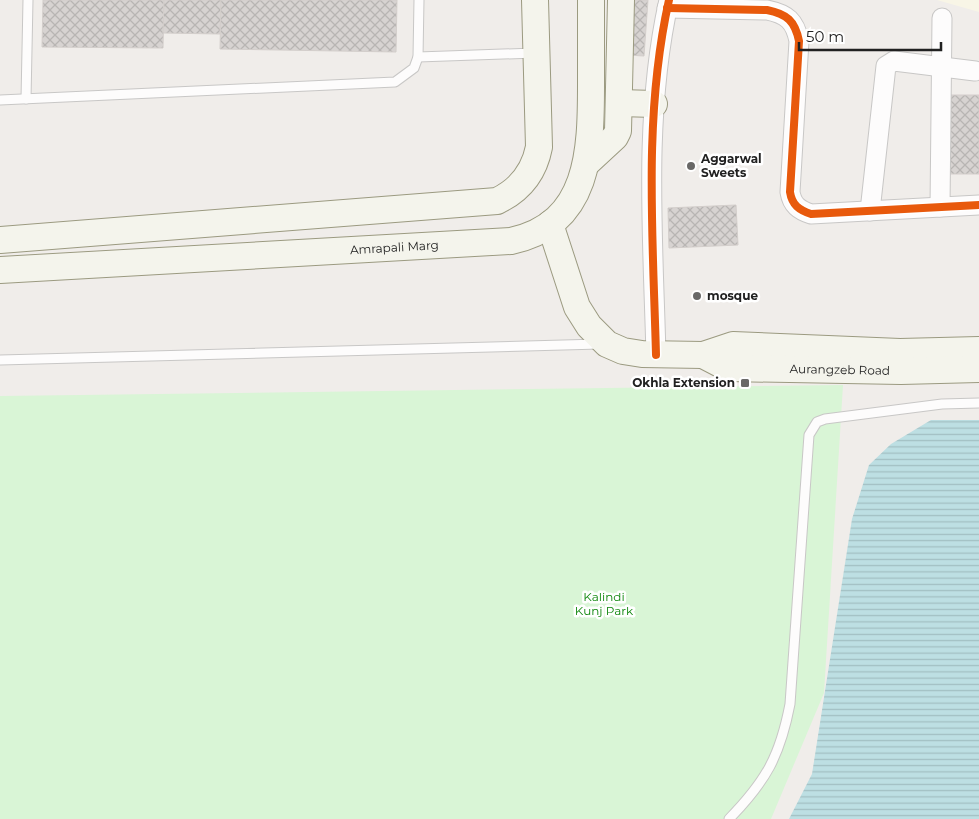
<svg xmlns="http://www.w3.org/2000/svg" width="979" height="819" viewBox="0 0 979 819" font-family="Montserrat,sans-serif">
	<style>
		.education { fill: #f8f5e6 }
		.park { fill: #d9f5d6 }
		.water { fill: url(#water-rules) }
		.building { fill: url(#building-cross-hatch); stroke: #d3cecb }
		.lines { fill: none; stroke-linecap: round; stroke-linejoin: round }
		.lane-casing { stroke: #c8c7c6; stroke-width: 11 }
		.street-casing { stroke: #c8c7c6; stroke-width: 21 }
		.secondary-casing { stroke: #9b9a80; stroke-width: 28 }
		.lane { stroke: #fdfcfc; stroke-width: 9 }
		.street { stroke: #fdfcfc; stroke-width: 19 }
		.secondary { stroke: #f4f4ec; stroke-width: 26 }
		.cycleway-casing { stroke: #fff; stroke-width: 11 }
		.cycleway { stroke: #e8590c; stroke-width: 8 }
		.poi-dot { fill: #696867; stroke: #fff; stroke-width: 2 }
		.labels { text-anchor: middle; stroke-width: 5; stroke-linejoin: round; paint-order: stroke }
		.poi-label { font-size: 12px; font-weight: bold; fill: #212121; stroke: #fff; text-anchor: start }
		.street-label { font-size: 12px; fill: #212121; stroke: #fff }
		.park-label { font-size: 12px; fill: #0b8509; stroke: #fff }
	</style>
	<defs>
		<pattern id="water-rules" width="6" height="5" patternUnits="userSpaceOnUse" patternTransform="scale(1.25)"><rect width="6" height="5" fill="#bddfe3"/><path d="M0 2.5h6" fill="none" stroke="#a2bfc2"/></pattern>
		<pattern id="building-cross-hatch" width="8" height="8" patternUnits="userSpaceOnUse" patternTransform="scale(1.25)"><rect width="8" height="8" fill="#d7d3d1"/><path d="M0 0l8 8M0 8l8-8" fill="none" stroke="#b8b5b3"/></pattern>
	</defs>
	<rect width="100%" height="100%" fill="#f0edea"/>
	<path class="education" d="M 937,0 L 979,0 L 979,12 Z"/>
	<path class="park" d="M 843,385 L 824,693 L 771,819 L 0,819 L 0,396 Z"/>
	<path class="water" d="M 931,420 L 979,420 L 979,819 L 789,819 L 812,774 L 852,519 L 869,465 L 891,444 Z"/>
	<g class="building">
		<path d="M 43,0 L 164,0 L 163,48 L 42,47 Z"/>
		<path d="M 164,0 L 221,0 L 220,34 L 163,33 Z"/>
		<path d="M 221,0 L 397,0 L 396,52 L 220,49 Z"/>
		<path d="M 631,0 L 648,0 L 644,56 L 627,55 Z"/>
		<rect x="949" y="95" width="30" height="79"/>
		<path d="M 736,205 L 738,245 L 669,248 L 668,208 Z"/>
	</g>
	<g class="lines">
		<defs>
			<g id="lane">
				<path d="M 418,57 L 535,53"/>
				<path d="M 26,99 L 28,0"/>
				<path d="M 0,100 L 395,82 L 414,68 L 418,57 L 419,0"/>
				<path d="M 0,360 L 600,344"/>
				<path d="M 729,819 C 766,781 780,756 790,704 L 809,435 L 817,422 L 825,419 L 942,404 L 979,403"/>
			</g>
			<g id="street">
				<path d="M 667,8 L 767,10 C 787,14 795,21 799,41 L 790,192 C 792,205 799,210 811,214 L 979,205"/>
				<path d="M 940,207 L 942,18"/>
				<path d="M 870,211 L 886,66 L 894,61 L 975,71"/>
				<path d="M 656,355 C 653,237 643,116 669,0"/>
			</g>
			<g id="secondary">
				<path d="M 620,103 L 654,104"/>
				<path d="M 588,162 L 615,137 L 618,131 L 621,0"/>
				<path d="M 550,224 L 577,307 L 589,326 L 607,344 L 623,351 L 642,354 L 703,355 L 733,345 L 900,352 L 979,350"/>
				<path d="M 0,240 L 497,201 C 520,190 534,173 539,147 L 535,0"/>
				<path id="s1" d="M 0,270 L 511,241 C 590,224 591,150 591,84 C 591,56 591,28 591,0"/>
				<path id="s2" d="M 703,355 L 728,368 L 901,371 L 979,369"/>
			</g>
		</defs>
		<use href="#lane" class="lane-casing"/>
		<use href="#street" class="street-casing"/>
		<use href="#secondary" class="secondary-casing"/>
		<use href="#lane" class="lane"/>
		<use href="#street" class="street"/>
		<use href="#secondary" class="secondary"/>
		<defs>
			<g id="cycleway">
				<path d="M 667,8 L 767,10 C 787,14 795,21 799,41 L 790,192 C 792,205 799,210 811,214 L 979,205"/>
				<path d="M 656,355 C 653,237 643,116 669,0"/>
			</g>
		</defs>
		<use href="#cycleway" class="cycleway-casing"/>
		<use href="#cycleway" class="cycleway"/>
	</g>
	<g class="poi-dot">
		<circle cx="691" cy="166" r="5"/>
		<circle cx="697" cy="296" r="5"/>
		<rect x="740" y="378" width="10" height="10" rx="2.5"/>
	</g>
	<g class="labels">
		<g class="poi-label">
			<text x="701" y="163">Aggarwal<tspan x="701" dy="14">Sweets</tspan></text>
			<text x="707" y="300">mosque</text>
			<text x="735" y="387" text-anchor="end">Okhla Extension</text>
		</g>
		<g class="street-label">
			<text dy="4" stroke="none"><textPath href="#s1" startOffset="395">Amrapali Marg</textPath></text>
			<text dy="4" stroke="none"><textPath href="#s2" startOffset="140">Aurangzeb Road</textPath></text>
		</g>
		<g class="park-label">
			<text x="604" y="601">Kalindi<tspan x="604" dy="14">Kunj Park</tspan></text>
		</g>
	</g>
	<path d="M799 42v8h142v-8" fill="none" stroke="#212121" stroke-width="2.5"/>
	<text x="806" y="42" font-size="15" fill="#212121" stroke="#ffffff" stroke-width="4" paint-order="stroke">50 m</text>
</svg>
